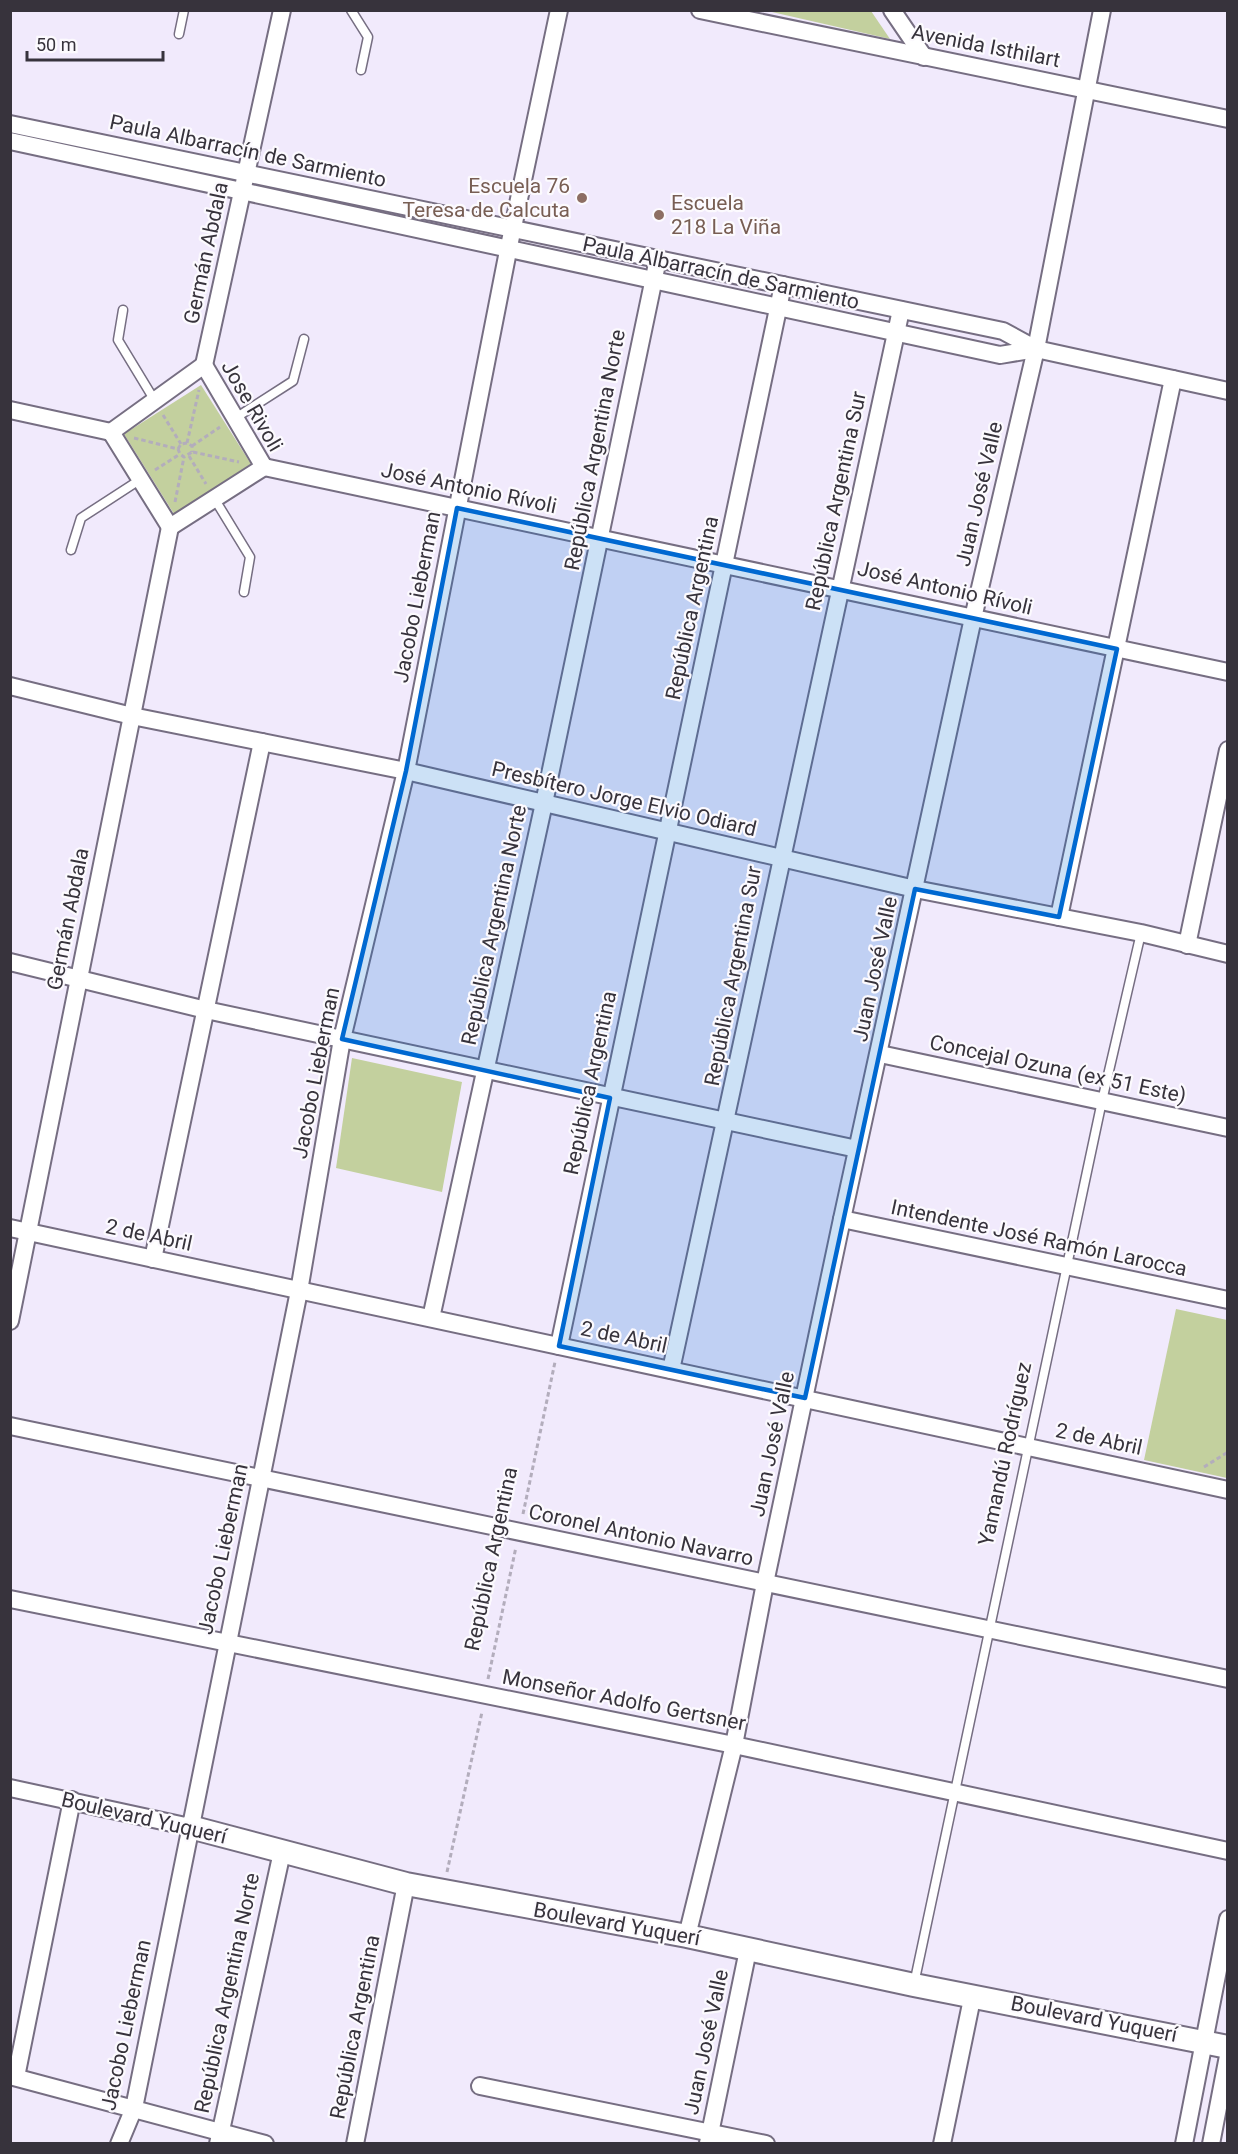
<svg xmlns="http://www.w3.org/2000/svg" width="1238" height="2154" viewBox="0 0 1238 2154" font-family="Roboto,sans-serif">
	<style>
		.green { fill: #c3d09e }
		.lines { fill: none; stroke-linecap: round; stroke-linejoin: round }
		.lane-casing { stroke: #766e82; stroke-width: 11 }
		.street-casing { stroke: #766e82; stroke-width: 20 }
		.secondary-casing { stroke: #766e82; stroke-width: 26 }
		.path { stroke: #b3adbc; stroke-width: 3; stroke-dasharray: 4.5 3; stroke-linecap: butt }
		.lane { stroke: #fff; stroke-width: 8 }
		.street { stroke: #fff; stroke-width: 16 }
		.secondary { stroke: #fff; stroke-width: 22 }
		.marked { fill: #0069d1; fill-opacity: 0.2; stroke: #0069d1; stroke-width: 4.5; stroke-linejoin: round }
		.education-dot { fill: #8d6e63; stroke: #fcfafe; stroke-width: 2 }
		.labels { text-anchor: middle; stroke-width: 4.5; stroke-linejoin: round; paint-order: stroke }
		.street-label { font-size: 21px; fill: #37333c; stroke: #fcfafe }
		.education-label { font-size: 21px; fill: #785e54; stroke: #fcfafe; text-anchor: end }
	</style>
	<rect width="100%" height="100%" fill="#f1eafc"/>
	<g class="green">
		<path d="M 774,11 L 871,11 L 890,39 L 772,12 Z"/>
		<path d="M 201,385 L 251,464 L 174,514 L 124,434 Z"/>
		<path d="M 352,1058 L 462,1082 L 442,1192 L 336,1168 Z"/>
		<path d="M 1176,1309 L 1227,1320 L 1227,1478 L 1144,1460 Z"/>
	</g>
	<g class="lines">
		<defs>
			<g id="lane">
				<path d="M 351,10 L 368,37 L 361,70"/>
				<path d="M 179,34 L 184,10"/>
				<path d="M 123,310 L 118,340 L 155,401"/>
				<path d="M 237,417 L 293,381 L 304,339"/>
				<path d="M 214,498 L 250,557 L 244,592"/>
				<path d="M 71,550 L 81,518 L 141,479"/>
				<path d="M 914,1984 L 1102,1101 L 1141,933"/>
			</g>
			<g id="street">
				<path d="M 700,10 L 1228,119"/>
				<path d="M 892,10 L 924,57"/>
				<path d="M 10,124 L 1003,331 L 1036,349 L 1228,391"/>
				<path d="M 10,141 L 1000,355 L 1036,349"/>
				<path d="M 204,365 L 282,10"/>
				<path d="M 204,365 L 264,467"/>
				<path d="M 10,410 L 111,432"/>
				<path d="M 111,432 L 204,365"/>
				<path d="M 111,432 L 170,527"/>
				<path d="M 264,467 L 1228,672"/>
				<path d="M 170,527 L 264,467"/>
				<path d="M 10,686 L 132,716 L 406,771 L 915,889 L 1141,933 L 1228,954"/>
				<path d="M 1059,917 L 1173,379"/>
				<path d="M 1187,945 L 1228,750"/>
				<path d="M 10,962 L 206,1010 L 857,1149"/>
				<path d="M 880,1054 L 1228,1128"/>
				<path d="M 842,1219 L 1228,1300"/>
				<path d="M 10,1228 L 1228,1490"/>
				<path d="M 153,1259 L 262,742"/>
				<path d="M 431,1318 L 544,803 L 658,259"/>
				<path d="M 10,1321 L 170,527"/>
				<path d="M 559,1346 L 783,285"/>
				<path d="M 671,1370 L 901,310"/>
				<path d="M 10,1426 L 1228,1679"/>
				<path d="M 10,1599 L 734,1745 L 1228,1851"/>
				<path d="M 10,1788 L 190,1827"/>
				<path d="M 687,1936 L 734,1745 L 765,1583 L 842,1219 L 973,618 L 1036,349 L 1102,10"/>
				<path d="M 10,2076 L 265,2144"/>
				<path d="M 16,2077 L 72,1800"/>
				<path d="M 480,2086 L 766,2144"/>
				<path d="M 708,2143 L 748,1950"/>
				<path d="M 119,2144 L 134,2108 L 299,1291 L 342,1039 L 406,771 L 508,251 L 559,10"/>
				<path d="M 218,2144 L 282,1852"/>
				<path d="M 355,2144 L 406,1884"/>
				<path d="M 942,2144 L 973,1994"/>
				<path d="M 1184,2144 L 1228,1919"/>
				<path d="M 1211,2144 L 1228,2056"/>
			</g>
			<path id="secondary" d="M 190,1827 L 406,1884 L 687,1936 L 914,1985 L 1228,2047"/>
		</defs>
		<use href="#lane" class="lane-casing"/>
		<use href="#street" class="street-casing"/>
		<use href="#secondary" class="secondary-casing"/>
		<g class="path">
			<path d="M 163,415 L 181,444"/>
			<path d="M 134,438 L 178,449 L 180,454 L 184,457 L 192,452"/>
			<path d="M 187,443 L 199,390"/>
			<path d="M 192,446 L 220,427"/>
			<path d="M 178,449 L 181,444 L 187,443 L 192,446 L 192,452"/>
			<path d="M 193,452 L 239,462"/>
			<path d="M 189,456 L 206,484"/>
			<path d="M 155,470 L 180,454"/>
			<path d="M 175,502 L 184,457"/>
			<path d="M 1204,1467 L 1228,1452"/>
			<path d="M 523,1514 L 555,1362"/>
			<path d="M 488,1679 L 516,1547"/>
			<path d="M 447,1872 L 482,1712"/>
		</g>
		<use href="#lane" class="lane"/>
		<use href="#street" class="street"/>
		<use href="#secondary" class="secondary"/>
	</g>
	<path class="marked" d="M 457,508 L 1117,649 L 1059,917 L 915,889 L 805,1398 L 559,1346 L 610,1098 L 342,1039 L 406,771 Z"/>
	<g class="education-dot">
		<circle cx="582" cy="198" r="6"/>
		<circle cx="659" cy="215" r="6"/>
	</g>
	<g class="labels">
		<g class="street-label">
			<text transform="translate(986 46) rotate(11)" y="7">Avenida Isthilart</text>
			<text transform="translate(248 151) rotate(12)" y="7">Paula Albarracín de Sarmiento</text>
			<text transform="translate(206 253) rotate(-78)" y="7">Germán Abdala</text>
			<text transform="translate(721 273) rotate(12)" y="7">Paula Albarracín de Sarmiento</text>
			<text transform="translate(252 406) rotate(60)" y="7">Jose Rivoli</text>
			<text transform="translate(595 450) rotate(-79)" y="7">República Argentina Norte</text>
			<text transform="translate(469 488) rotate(12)" y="7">José Antonio Rívoli</text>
			<text transform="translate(979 494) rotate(-77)" y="7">Juan José Valle</text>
			<text transform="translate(836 501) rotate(-78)" y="7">República Argentina Sur</text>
			<text transform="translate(945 588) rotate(13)" y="7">José Antonio Rívoli</text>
			<text transform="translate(417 597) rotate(-79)" y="7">Jacobo Lieberman</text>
			<text transform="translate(692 608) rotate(-78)" y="7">República Argentina</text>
			<text transform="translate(624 799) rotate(13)" y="7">Presbítero Jorge Elvio Odiard</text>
			<text transform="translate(68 919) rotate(-79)" y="7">Germán Abdala</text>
			<text transform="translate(494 925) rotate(-78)" y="7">República Argentina Norte</text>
			<text transform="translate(875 969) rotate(-78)" y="7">Juan José Valle</text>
			<text transform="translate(733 976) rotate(-79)" y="7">República Argentina Sur</text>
			<text transform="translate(1058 1069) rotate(12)" y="7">Concejal Ozuna (ex 51 Este)</text>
			<text transform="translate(316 1073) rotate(-79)" y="7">Jacobo Lieberman</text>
			<text transform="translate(590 1083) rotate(-78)" y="7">República Argentina</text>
			<text transform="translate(149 1235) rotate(12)" y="7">2 de Abril</text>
			<text transform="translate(1039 1238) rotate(12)" y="7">Intendente José Ramón Larocca</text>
			<text transform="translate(624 1337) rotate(12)" y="7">2 de Abril</text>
			<text transform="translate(1099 1439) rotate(12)" y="7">2 de Abril</text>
			<text transform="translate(772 1444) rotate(-78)" y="7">Juan José Valle</text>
			<text transform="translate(1005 1454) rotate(-78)" y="7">Yamandú Rodríguez</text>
			<text transform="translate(641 1535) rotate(12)" y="7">Coronel Antonio Navarro</text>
			<text transform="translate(223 1549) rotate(-78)" y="7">Jacobo Lieberman</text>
			<text transform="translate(491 1559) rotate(-78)" y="7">República Argentina</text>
			<text transform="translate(624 1700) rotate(11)" y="7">Monseñor Adolfo Gertsner</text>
			<text transform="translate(144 1818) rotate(13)" y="7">Boulevard Yuquerí</text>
			<text transform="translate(617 1924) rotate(10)" y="7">Boulevard Yuquerí</text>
			<text transform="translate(227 1993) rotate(-78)" y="7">República Argentina Norte</text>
			<text transform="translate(1094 2019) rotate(11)" y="7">Boulevard Yuquerí</text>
			<text transform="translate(126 2025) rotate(-78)" y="7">Jacobo Lieberman</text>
			<text transform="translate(355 2027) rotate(-79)" y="7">República Argentina</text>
			<text transform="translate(706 2042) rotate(-78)" y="7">Juan José Valle</text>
		</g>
		<g class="education-label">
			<text x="570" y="193">Escuela 76<tspan x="570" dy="24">Teresa de Calcuta</tspan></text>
			<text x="671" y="210" text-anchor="start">Escuela<tspan x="671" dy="24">218 La Viña</tspan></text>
		</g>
	</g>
	<rect width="1238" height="2154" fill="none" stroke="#37333c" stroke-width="24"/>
	<path d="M27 51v9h136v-9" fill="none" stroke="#37333c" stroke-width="3"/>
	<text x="36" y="51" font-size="18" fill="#37333c" stroke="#fcfafe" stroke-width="4.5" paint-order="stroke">50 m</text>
</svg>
